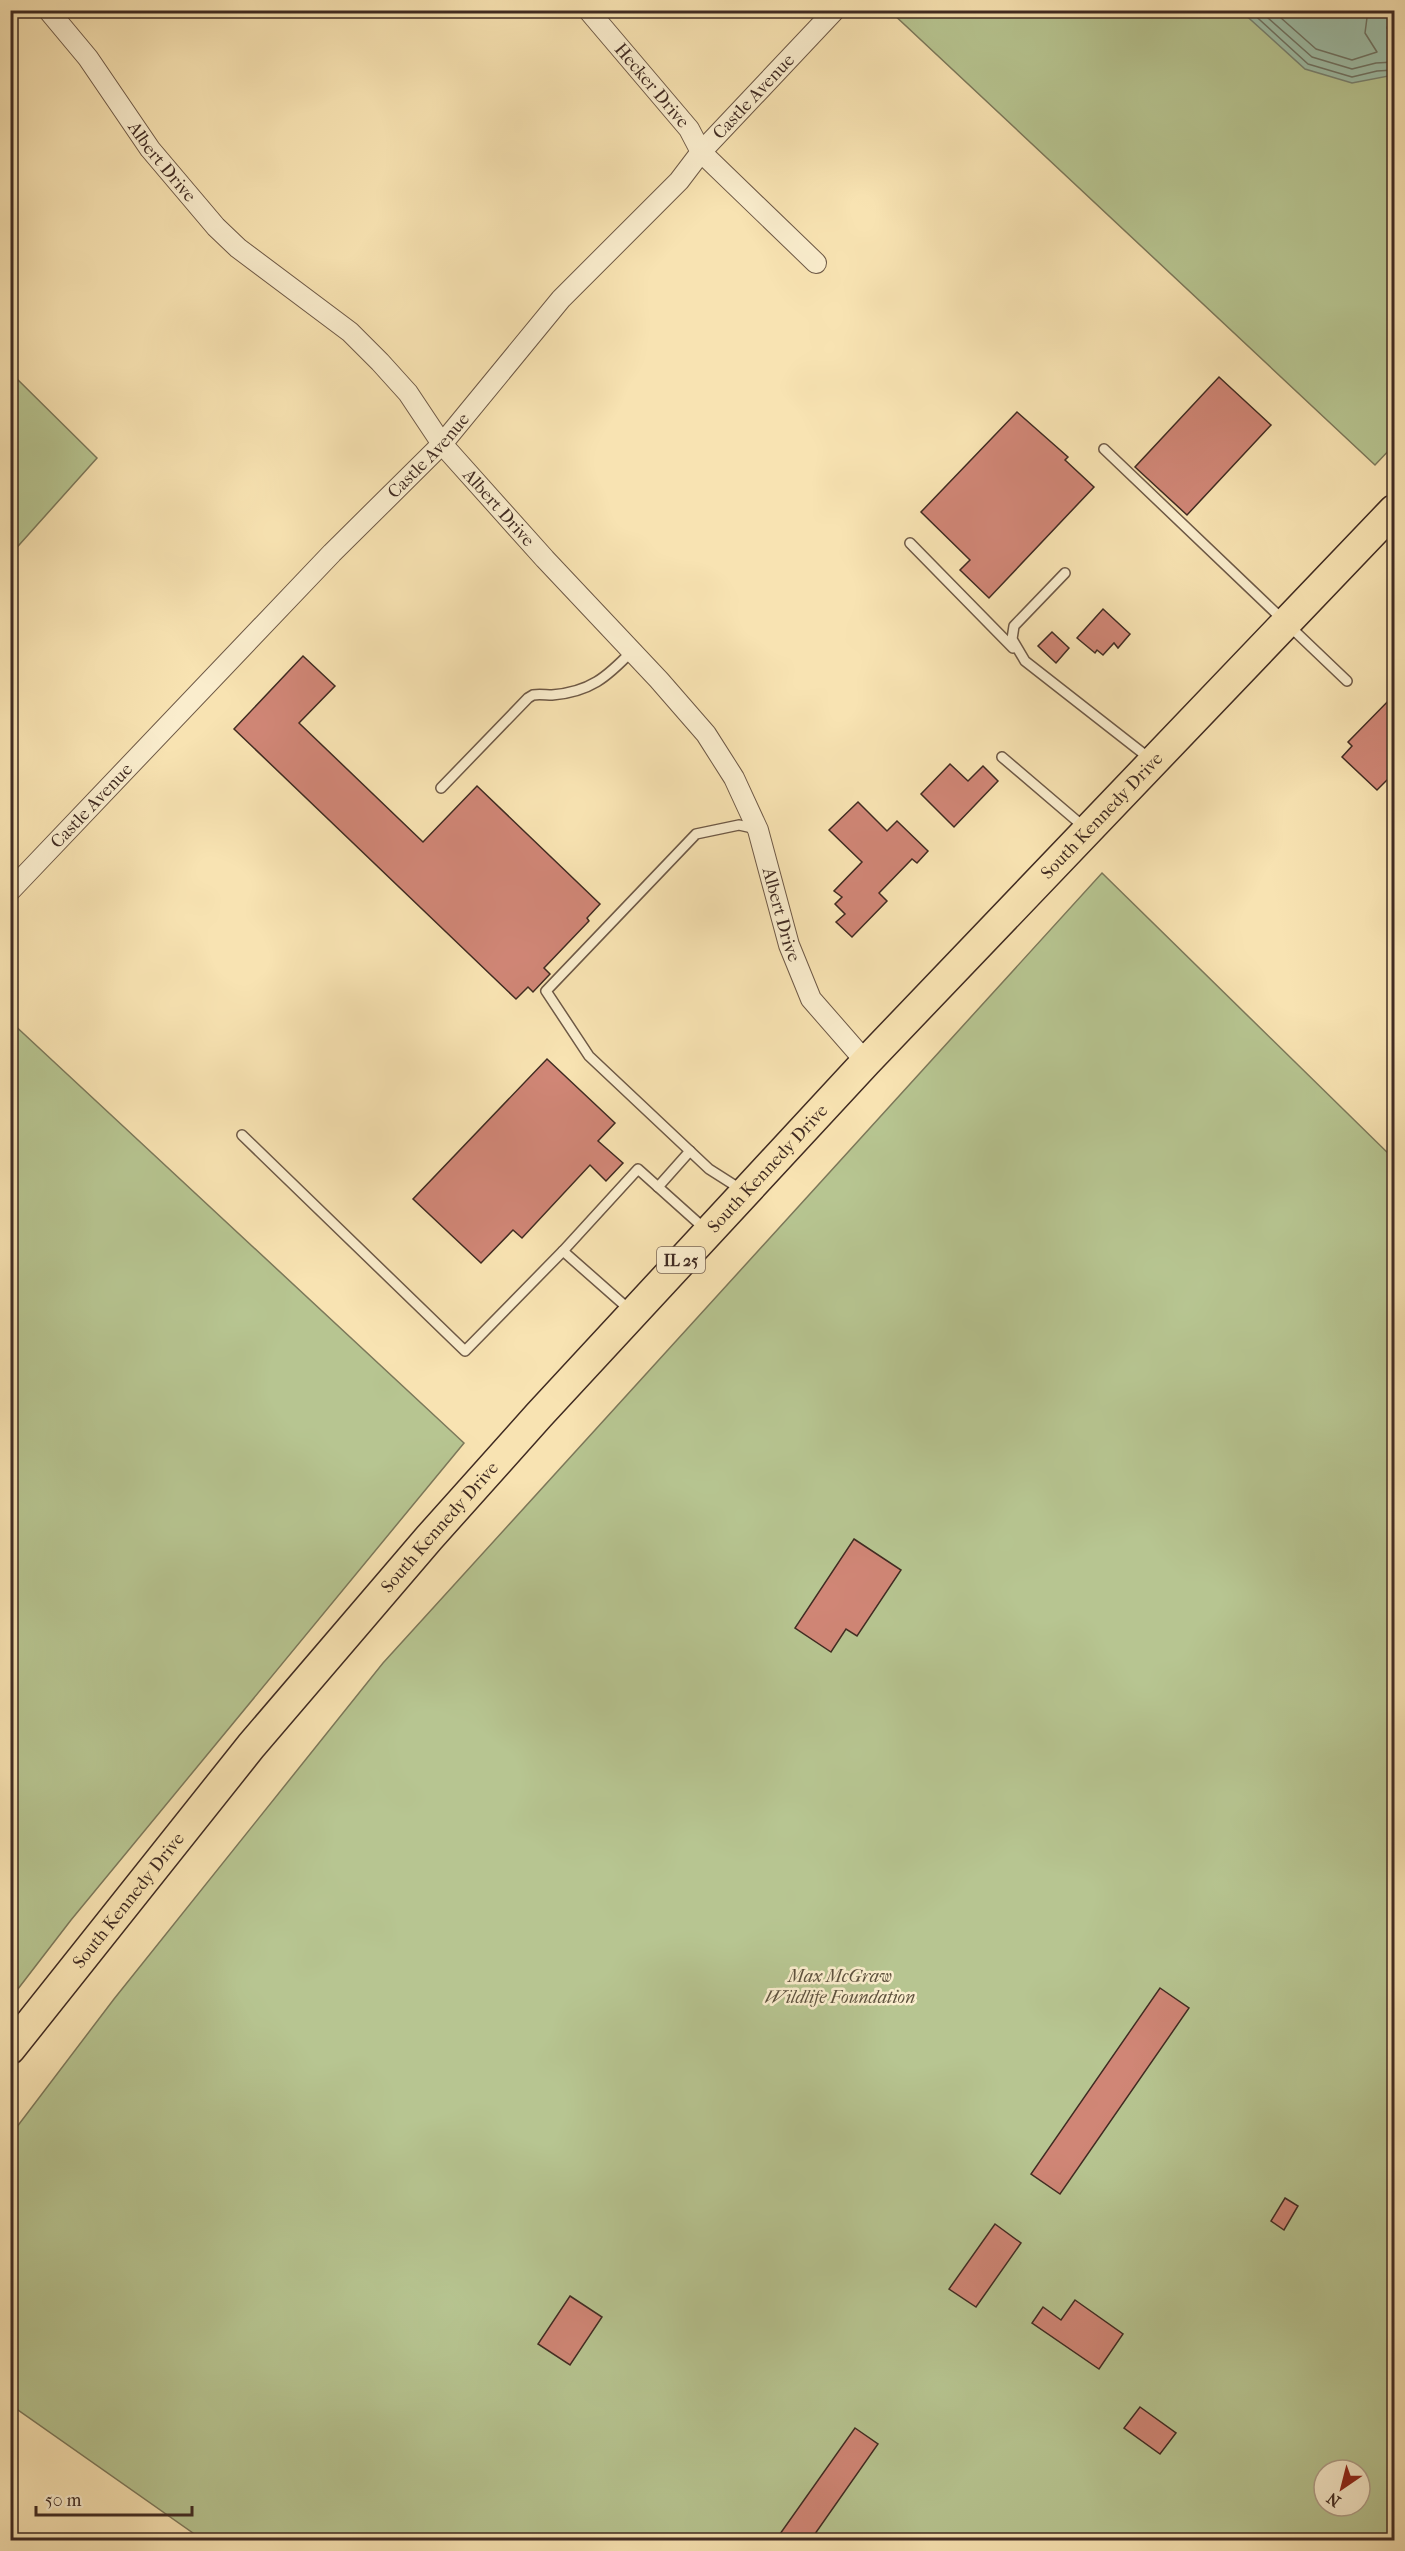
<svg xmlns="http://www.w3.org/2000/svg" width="1405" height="2551" viewBox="0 0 1405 2551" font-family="'IM FELL French Canon',serif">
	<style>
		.green { fill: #b7c591; stroke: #7c785a; stroke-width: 1.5; fill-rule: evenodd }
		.water { fill: #9ebea8; stroke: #788372; stroke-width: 1.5 }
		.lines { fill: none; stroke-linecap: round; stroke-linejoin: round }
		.shore { stroke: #6f7465; stroke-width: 1.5 }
		.building { fill: #d08676; stroke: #402b22; stroke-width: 1.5 }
		.service-casing { stroke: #6e5946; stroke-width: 12 }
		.minor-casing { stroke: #6e5946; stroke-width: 22 }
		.primary-casing { stroke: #402b22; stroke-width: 33 }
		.service { stroke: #faedcd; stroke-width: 9 }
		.minor { stroke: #faedcd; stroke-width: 20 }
		.primary { stroke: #f8e3b2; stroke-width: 30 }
		.labels { text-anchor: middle; stroke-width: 5; stroke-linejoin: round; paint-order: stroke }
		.shield { fill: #faedcd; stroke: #786555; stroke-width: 1.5 }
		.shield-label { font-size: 16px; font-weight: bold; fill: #402b22 }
		.street-label { font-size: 18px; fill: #402b22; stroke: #faedcd }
		.park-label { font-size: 18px; font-style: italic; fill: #5e523e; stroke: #faedcd }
	</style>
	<rect width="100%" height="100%" fill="#f8e3b2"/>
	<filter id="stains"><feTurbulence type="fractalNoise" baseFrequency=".00333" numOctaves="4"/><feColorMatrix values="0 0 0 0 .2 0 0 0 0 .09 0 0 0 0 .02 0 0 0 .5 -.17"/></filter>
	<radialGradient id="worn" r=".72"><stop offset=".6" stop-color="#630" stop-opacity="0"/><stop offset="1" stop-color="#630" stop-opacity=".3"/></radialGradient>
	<g class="green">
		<path d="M 890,11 L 1394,11 L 1394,445 L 1375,465 Z"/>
		<path d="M 11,373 L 97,458 L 11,554 Z"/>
		<path d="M 1102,873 L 1394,1159 L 1394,2540 L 203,2540 L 11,2405 L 10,2136 L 114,1999 L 383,1663 ZM 1324,2470 L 1360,2470 L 1360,2506 L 1324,2506 Z"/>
		<path d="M 10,1021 L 464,1443 L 71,1920 L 11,1998 Z"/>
	</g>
	<path class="water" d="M 1241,11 L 1394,11 L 1391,14 L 1387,28 L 1394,35 L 1394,75 L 1352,83 L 1305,69 Z"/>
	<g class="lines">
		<g class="shore">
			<path d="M 1249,10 L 1308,64 L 1352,77 L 1377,71 L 1394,70"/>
			<path d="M 1259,10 L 1312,57 L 1352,69 L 1376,63 L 1394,62"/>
			<path d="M 1272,10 L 1316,49 L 1352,60 L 1377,52 L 1365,33 L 1368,10"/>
		</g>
	</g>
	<g class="building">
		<path d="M 1219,377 L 1271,425 L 1187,515 L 1135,467 Z"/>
		<path d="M 1017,412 L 1068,457 L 1065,460 L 1094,487 L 989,598 L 960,570 L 970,560 L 921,512 Z"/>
		<path d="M 1103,609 L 1130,634 L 1118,648 L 1114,643 L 1103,655 L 1097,650 L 1095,653 L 1077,638 Z"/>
		<path d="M 1052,632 L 1069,648 L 1056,663 L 1038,646 Z"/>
		<path d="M 303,656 L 335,686 L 299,723 L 423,842 L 477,786 L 600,904 L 587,918 L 589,921 L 544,968 L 550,974 L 533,992 L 528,987 L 516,999 L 234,729 Z"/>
		<path d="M 1395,694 L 1395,772 L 1377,790 L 1342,757 L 1352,746 L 1348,742 Z"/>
		<path d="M 950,764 L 968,781 L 983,766 L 998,781 L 954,827 L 921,794 Z"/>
		<path d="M 858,802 L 887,831 L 897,821 L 928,851 L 917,863 L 912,859 L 879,893 L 887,901 L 852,937 L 836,922 L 845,914 L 835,904 L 842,897 L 834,891 L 862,862 L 829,830 Z"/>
		<path d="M 547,1059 L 615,1123 L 598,1141 L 623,1163 L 606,1181 L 590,1165 L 522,1238 L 513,1230 L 481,1263 L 413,1199 Z"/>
		<path d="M 854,1539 L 901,1570 L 857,1636 L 846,1629 L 831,1652 L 795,1628 Z"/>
		<path d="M 1160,1988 L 1189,2008 L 1060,2194 L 1031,2174 Z"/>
		<path d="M 1285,2198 L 1298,2206 L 1284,2230 L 1271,2221 Z"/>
		<path d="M 995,2224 L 1021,2243 L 976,2307 L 949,2289 Z"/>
		<path d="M 570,2296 L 602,2317 L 570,2365 L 538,2344 Z"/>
		<path d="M 1075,2300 L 1123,2334 L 1099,2369 L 1032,2323 L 1043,2307 L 1061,2320 Z"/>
		<path d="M 1140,2407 L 1176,2433 L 1160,2454 L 1124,2428 Z"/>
		<path d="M 855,2428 L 878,2444 L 810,2541 L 775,2541 Z"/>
	</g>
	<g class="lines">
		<defs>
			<g id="service">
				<path d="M 1104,449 L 1347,681"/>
				<path d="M 910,543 L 1013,648"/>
				<path d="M 1065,573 L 1014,626 L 1012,639 L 1025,661 L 1149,758"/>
				<path d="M 1002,757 L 1084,827"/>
				<path d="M 441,788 L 528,698 L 533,695 C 539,694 546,695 552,695 C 590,692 607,677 632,651"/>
				<path d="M 242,1135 L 465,1351 L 563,1251"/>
				<path d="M 658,1187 L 690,1151"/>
				<path d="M 742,1190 L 709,1169 L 589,1056 L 546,991 L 696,834 L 739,825 L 757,829"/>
				<path d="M 631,1311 L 563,1251 L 638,1169 L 705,1229"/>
			</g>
			<g id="minor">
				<path id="s1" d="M 48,10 L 88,58 L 150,149 L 216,227 L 238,248 L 350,332 L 380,362 L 408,393 L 442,444 L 545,559 L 659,680 L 706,734 L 734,778 L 758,830 L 789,945 L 811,999 L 866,1062"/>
				<path id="s2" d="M 588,10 L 689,129 L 701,152 L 816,263"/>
				<path id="s3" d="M 10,891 L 332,553 L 442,444 L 561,299 L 679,181 L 701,152 L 835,10"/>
			</g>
			<g id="primary">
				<path id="s4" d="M 10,2049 L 251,1746 L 429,1538 L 539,1415 L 866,1062 L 1394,510"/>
			</g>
		</defs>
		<use href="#service" class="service-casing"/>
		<use href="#minor" class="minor-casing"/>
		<use href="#primary" class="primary-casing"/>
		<use href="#service" class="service"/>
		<use href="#minor" class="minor"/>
		<use href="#primary" class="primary"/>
	</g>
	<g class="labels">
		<rect class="shield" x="657" y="1247" width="48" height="26" rx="4.5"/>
		<g class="shield-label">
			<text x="681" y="1266">IL 25</text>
		</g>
		<g class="street-label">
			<text dy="6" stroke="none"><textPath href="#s2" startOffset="99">Hecker Drive</textPath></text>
			<text dy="6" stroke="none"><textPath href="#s3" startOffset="1089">Castle Avenue</textPath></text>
			<text dy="6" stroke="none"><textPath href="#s1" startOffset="190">Albert Drive</textPath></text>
			<text dy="6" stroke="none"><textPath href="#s3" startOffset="604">Castle Avenue</textPath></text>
			<text dy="6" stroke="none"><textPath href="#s1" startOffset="676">Albert Drive</textPath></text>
			<text dy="6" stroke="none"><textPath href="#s3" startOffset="118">Castle Avenue</textPath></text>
			<text dy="6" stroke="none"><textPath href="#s4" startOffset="1648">South Kennedy Drive</textPath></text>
			<text dy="6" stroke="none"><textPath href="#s1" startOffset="1180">Albert Drive</textPath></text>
			<text dy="6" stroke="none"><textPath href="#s4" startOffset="1162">South Kennedy Drive</textPath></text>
			<text dy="6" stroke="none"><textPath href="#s4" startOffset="676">South Kennedy Drive</textPath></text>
			<text dy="6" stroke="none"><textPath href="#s4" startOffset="190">South Kennedy Drive</textPath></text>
		</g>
		<g class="park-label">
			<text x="840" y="1982">Max McGraw<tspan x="840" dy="21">Wildlife Foundation</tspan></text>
		</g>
	</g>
	<rect width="1405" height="2551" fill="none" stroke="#f8e3b2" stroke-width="36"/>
	<rect x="12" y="12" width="1381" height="2527" fill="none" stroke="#402b22" stroke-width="3"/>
	<rect x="18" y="18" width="1369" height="2515" fill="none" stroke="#402b22" stroke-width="1.5"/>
	<g transform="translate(1342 2488) rotate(215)"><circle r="28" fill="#faedcd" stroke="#b09f89" stroke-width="1.5"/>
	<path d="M0-4.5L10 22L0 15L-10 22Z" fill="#8f2418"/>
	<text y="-9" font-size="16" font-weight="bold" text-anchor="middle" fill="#402b22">N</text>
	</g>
	<path d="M36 2506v9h156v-9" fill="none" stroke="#402b22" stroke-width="3"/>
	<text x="45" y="2506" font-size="18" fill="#402b22" stroke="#faedcd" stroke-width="4.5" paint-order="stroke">50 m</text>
	<rect width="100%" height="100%" filter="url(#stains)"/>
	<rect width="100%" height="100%" fill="url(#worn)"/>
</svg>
